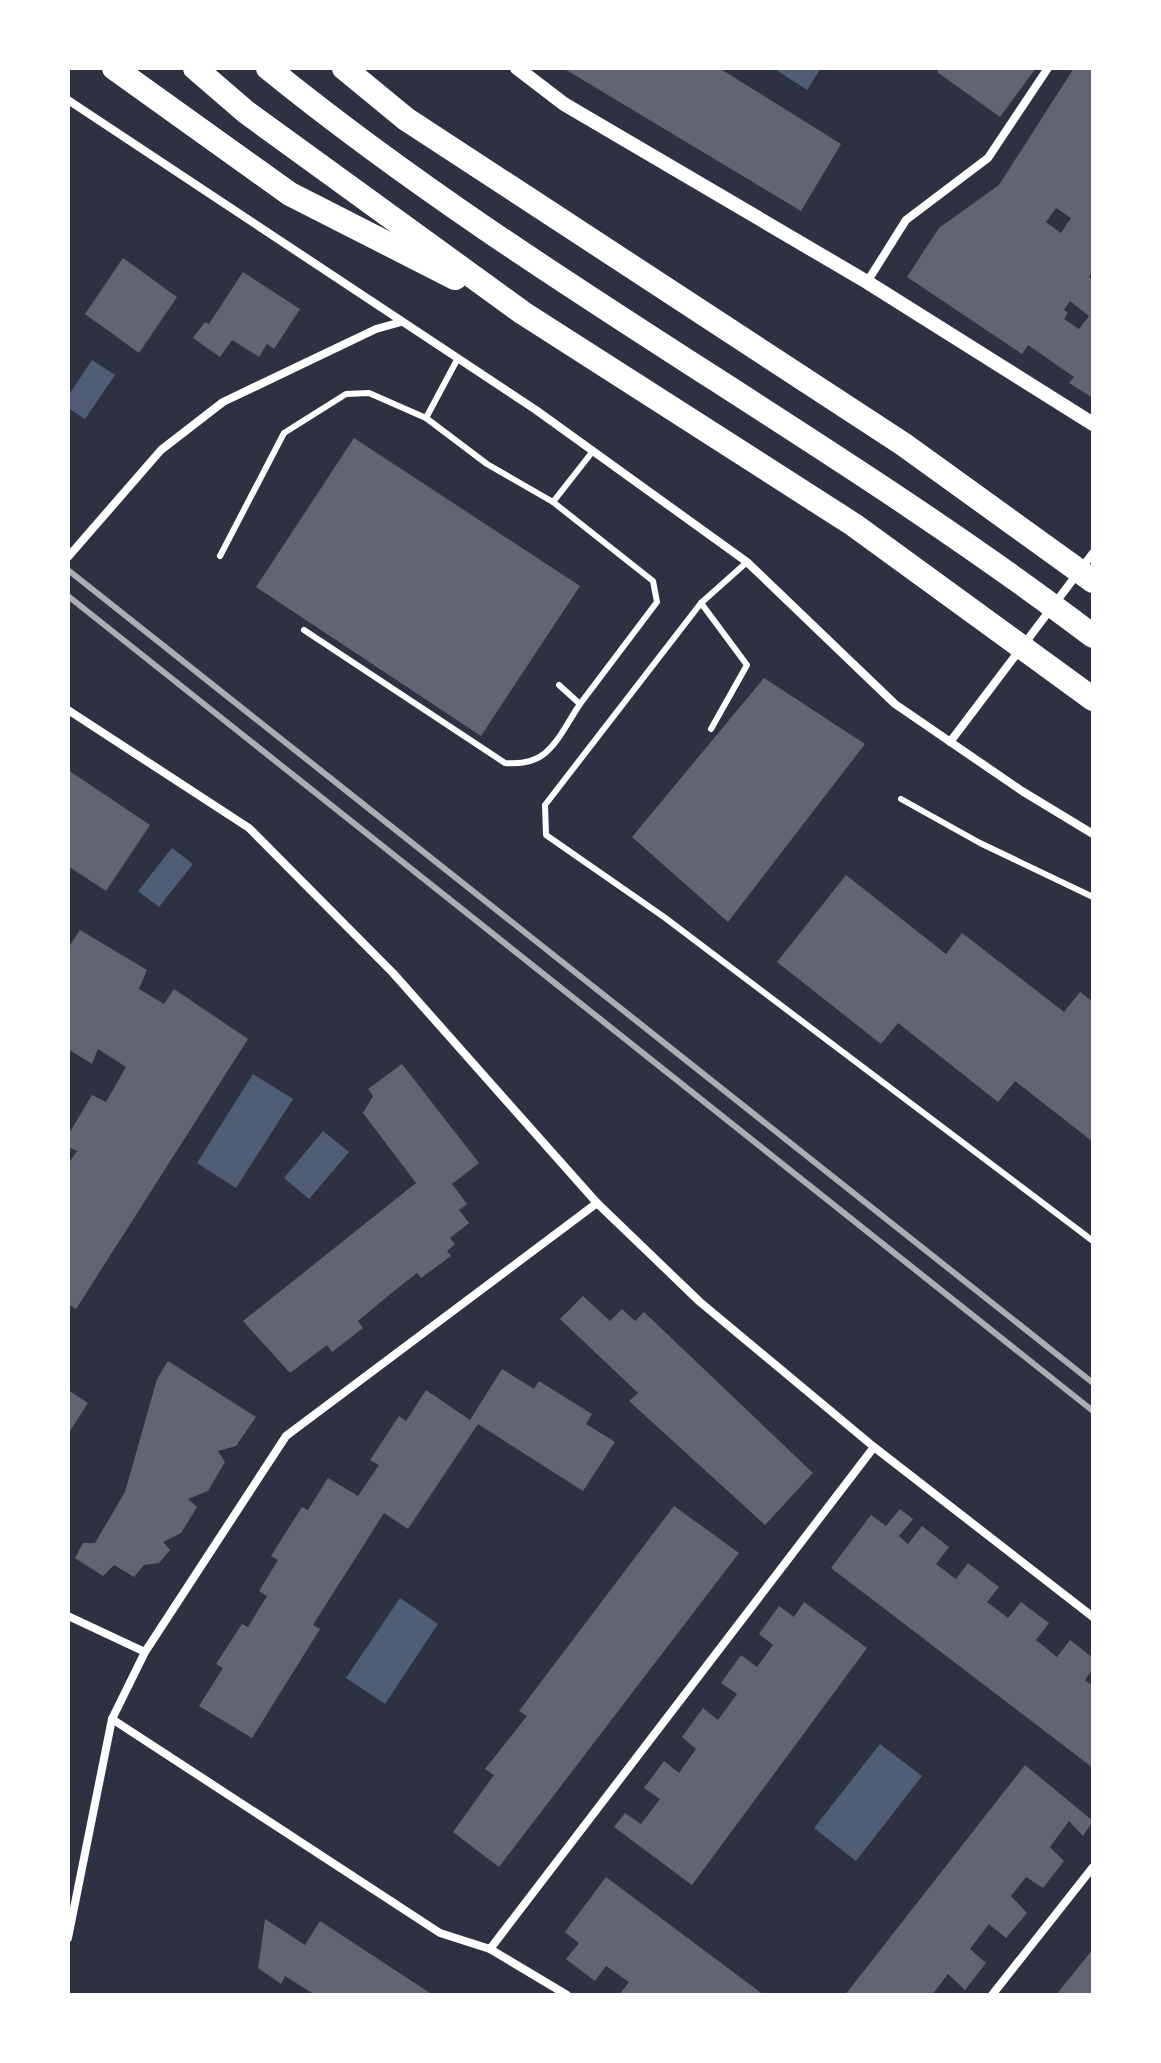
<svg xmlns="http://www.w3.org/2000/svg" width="1161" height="2063" viewBox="0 0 1161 2063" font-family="'Golos Text',sans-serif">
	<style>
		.water { fill: #4f5d75 }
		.building { fill: #626471; fill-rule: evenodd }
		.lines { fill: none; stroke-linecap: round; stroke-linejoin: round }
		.service { stroke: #fff; stroke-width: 6 }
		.minor { stroke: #fff; stroke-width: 8 }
		.tertiary { stroke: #fff; stroke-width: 14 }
		.motorway { stroke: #fff; stroke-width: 24 }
		.rail { stroke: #abadb3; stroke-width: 6 }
	</style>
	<rect width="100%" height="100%" fill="#2d3142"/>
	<g class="water">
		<path d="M 773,68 L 821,68 L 807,90 Z"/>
		<path d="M 92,360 L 115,375 L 85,419 L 68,408 L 68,396 Z"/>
		<path d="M 172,848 L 193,864 L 159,907 L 138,891 Z"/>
		<path d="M 253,1074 L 293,1099 L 236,1188 L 197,1163 Z"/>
		<path d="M 323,1131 L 349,1152 L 309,1199 L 284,1178 Z"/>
		<path d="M 400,1598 L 438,1624 L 385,1704 L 346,1678 Z"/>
		<path d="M 880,1744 L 922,1776 L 856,1861 L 814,1828 Z"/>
	</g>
	<g class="building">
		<path d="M 563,68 L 719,68 L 841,144 L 801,211 Z"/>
		<path d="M 940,68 L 1036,68 L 1000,117 L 937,72 Z"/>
		<path d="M 1074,68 L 1093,68 L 1093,270 L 1089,277 L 1093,280 L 1093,398 L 1069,383 L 1074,377 L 1028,345 L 1022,354 L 907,277 L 939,228 L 999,185 ZM 1056,208 L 1071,218 L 1061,233 L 1046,222 ZM 1070,301 L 1089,316 L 1079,329 L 1064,319 L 1068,313 L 1064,310 Z"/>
		<path d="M 123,258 L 177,297 L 139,353 L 85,314 Z"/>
		<path d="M 243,272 L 300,309 L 274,349 L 267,344 L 259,357 L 232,340 L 220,357 L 193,338 L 205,322 L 209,324 Z"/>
		<path d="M 354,438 L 580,586 L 481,736 L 256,587 Z"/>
		<path d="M 764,678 L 865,744 L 728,922 L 632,837 Z"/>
		<path d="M 68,770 L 150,825 L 106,891 L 68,866 Z"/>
		<path d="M 846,875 L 946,954 L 962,933 L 1064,1012 L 1080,992 L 1093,1002 L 1093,1142 L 1015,1081 L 998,1102 L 898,1023 L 881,1044 L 777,962 Z"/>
		<path d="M 80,930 L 147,970 L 139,989 L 164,1004 L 174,989 L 248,1039 L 76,1309 L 68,1304 L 68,1164 L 77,1151 L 68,1147 L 68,1135 L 92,1095 L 106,1102 L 126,1067 L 98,1049 L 92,1064 L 68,1049 L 68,948 Z"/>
		<path d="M 402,1064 L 479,1163 L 452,1184 L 467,1204 L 459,1210 L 469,1223 L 450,1238 L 455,1244 L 447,1251 L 451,1256 L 421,1278 L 417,1273 L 394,1291 L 358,1321 L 363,1328 L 332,1352 L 327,1345 L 290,1373 L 243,1321 L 416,1183 L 363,1113 L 373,1096 L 368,1089 Z"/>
		<path d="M 583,1296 L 610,1321 L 622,1309 L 635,1321 L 644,1312 L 813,1473 L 765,1525 L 629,1401 L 638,1393 L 560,1319 Z"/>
		<path d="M 168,1361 L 256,1417 L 236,1446 L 218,1451 L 225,1462 L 208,1491 L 188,1499 L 197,1507 L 181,1533 L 163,1542 L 170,1550 L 159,1563 L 144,1565 L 134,1577 L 114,1565 L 103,1576 L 75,1558 L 83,1543 L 95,1543 L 125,1492 L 157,1379 Z"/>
		<path d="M 502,1369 L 534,1389 L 539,1381 L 592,1414 L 586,1424 L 615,1442 L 583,1491 L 478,1424 L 408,1529 L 384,1513 L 313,1625 L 320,1629 L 252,1738 L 199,1706 L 223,1668 L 216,1664 L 242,1624 L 248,1627 L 267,1596 L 259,1591 L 278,1560 L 271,1556 L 302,1507 L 308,1510 L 328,1478 L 358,1496 L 379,1465 L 370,1460 L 399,1416 L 406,1421 L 426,1390 L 470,1420 Z"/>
		<path d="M 68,1390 L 88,1403 L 68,1434 Z"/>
		<path d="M 674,1506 L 739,1553 L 499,1867 L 453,1832 L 494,1775 L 485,1769 L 527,1716 L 519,1711 Z"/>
		<path d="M 900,1509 L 913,1519 L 899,1536 L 908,1544 L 922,1526 L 949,1547 L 936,1564 L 956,1579 L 968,1563 L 999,1587 L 987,1602 L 1008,1618 L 1021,1602 L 1049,1623 L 1036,1640 L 1057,1657 L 1070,1640 L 1093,1658 L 1093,1668 L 1085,1680 L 1093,1686 L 1093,1768 L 831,1568 L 871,1515 L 886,1526 Z"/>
		<path d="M 804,1602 L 867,1648 L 692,1885 L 614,1827 L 625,1813 L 641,1824 L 660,1799 L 644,1788 L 664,1761 L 679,1773 L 696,1749 L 682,1737 L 703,1708 L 718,1720 L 737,1694 L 721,1683 L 741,1655 L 757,1667 L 773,1645 L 759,1634 L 779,1606 L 794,1617 Z"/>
		<path d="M 1025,1765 L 1093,1821 L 1083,1836 L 1069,1821 L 1050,1847 L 1064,1861 L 1043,1888 L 1026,1877 L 1011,1896 L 1027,1913 L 1006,1938 L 989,1924 L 970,1949 L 986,1963 L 965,1990 L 948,1974 L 932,1995 L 845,1995 Z"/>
		<path d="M 606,1877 L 764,1995 L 619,1995 L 629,1982 L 606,1966 L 595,1981 L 566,1959 L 579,1943 L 565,1932 Z"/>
		<path d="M 265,1919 L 305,1945 L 320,1921 L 433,1995 L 315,1995 L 285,1976 L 281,1984 L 258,1968 Z"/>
		<path d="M 1093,1949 L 1093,1995 L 1056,1995 Z"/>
	</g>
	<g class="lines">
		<g class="service">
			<path d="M 458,358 L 426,418 L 487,464 L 553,502 L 593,451"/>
			<path d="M 553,502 L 653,581 L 657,602 L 580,704 L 559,685"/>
			<path d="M 220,556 L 284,433 L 346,394 L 369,393 L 426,418"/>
			<path d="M 747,562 L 701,603 L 545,805 L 546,835 L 664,917 L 1093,1241"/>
			<path d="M 701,603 L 747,665 L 711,729"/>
			<path d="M 304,630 L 505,763 C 550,767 557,738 580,704"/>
			<path d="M 901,799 L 980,843 L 1093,897"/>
		</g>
		<g class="minor">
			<path d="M 68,100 L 536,410 L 747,562 L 895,704 L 1022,791 L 1093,834"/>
			<path d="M 867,282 L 906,220 L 988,158 L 1048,68"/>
			<path d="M 68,557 L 161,450 L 223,402 L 376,329 L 401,322"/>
			<path d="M 68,710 L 249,828 L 393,973 L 597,1203 L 700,1302 L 874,1447 L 1093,1617"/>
			<path d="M 950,742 L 1093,553"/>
			<path d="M 68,1616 L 145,1652"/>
			<path d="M 112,1719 L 440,1933 L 490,1949 L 567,1995"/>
			<path d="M 68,1938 L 112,1719 L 145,1652 L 286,1436 L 597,1203"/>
			<path d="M 490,1949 L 874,1447"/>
			<path d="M 992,1995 L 1093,1867"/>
		</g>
		<path class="tertiary" d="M 517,68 L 564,104 L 867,282 L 1093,424"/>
		<g class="motorway">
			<path d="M 114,68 L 290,194 L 455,278"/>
			<path d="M 195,68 L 246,112 L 523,313 L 854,525 L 1093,699"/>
			<path d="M 268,68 C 528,279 827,434 1093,636"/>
			<path d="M 344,68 L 406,119 L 903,444 L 1093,581"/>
		</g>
		<g class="rail">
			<path d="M 68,570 L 1093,1383"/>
			<path d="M 68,596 L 1093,1411"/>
		</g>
	</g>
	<rect width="1161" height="2063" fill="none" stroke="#ffffff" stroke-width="140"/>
</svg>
